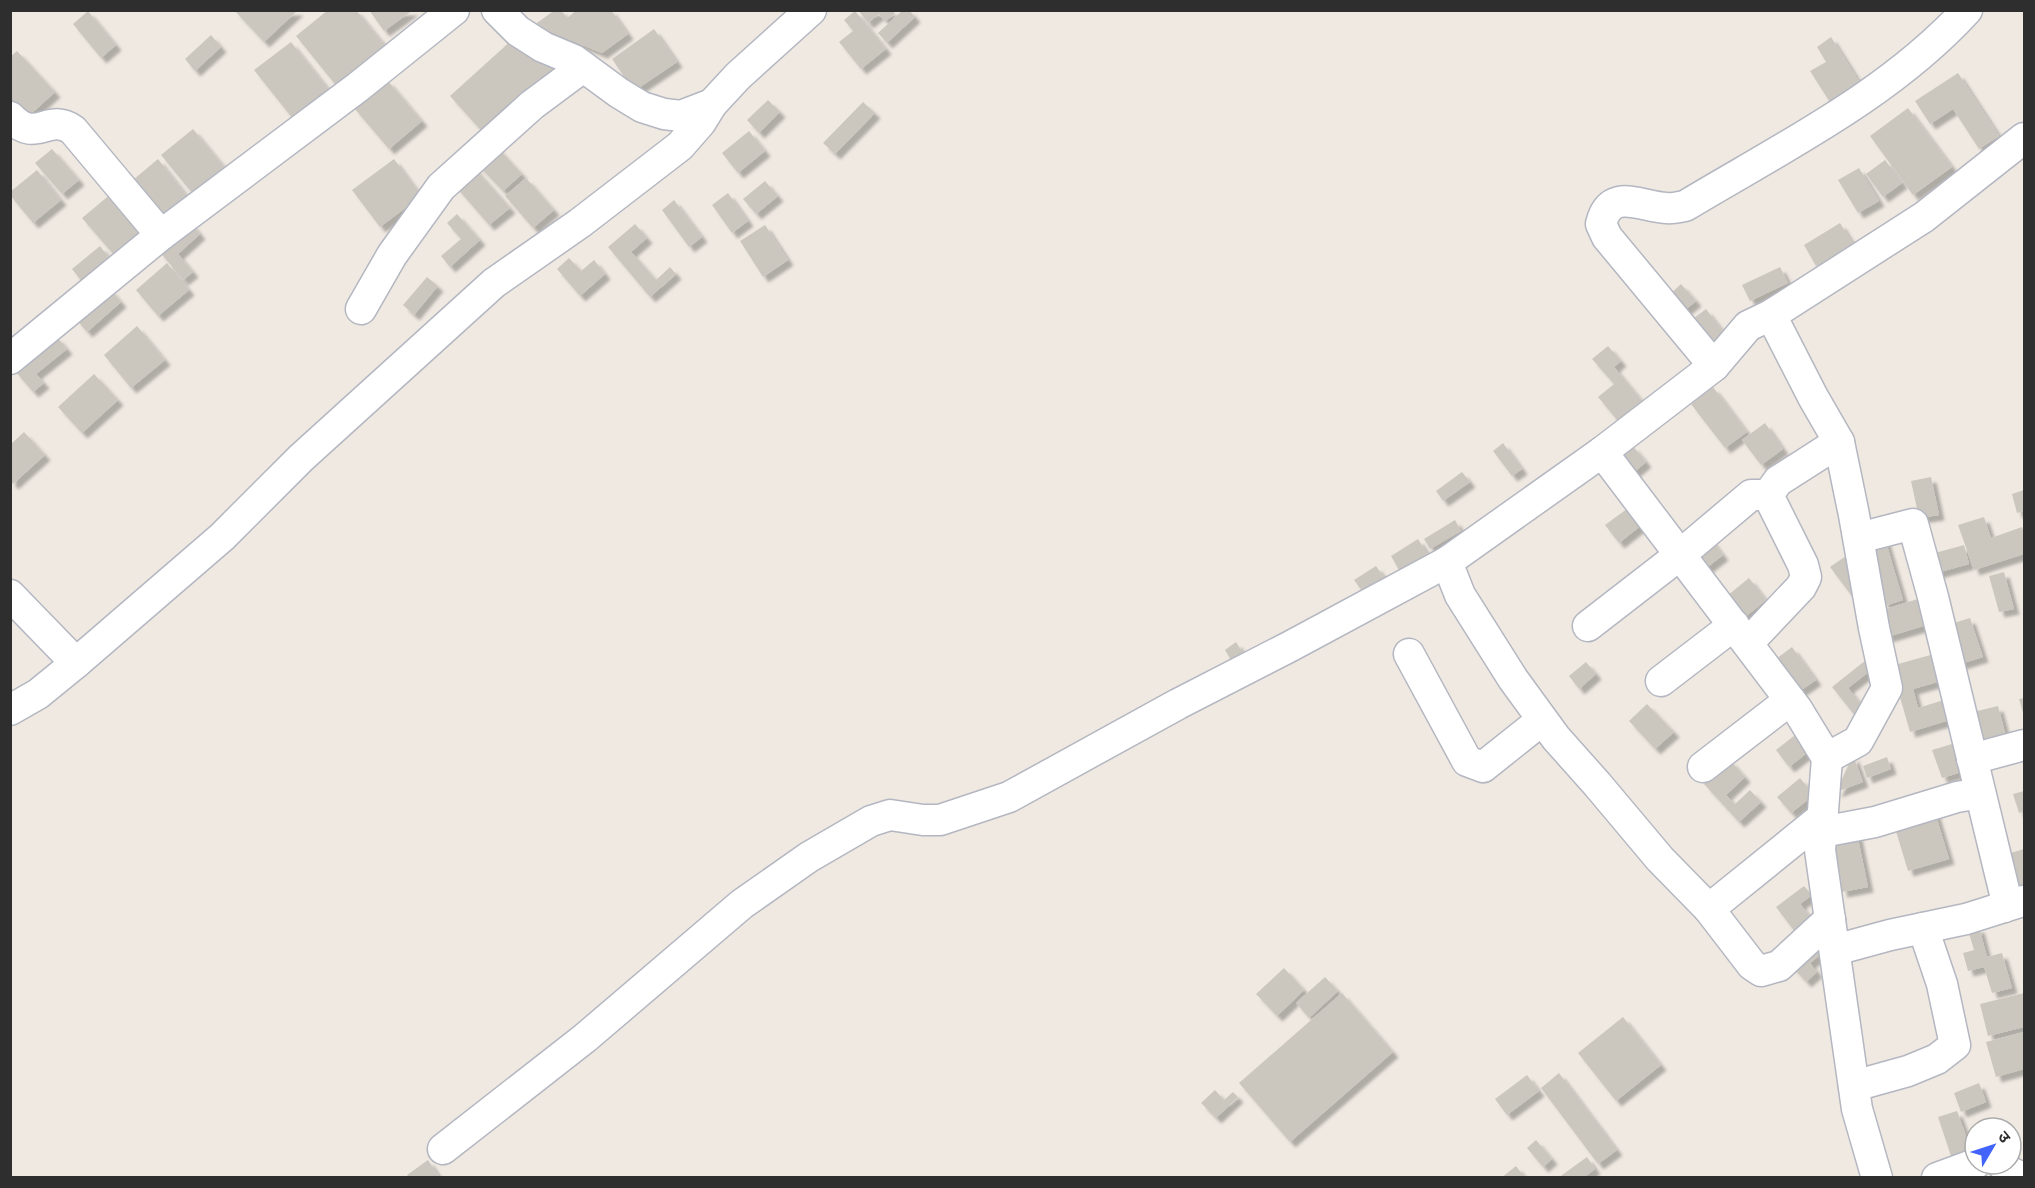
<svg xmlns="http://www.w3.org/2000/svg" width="2035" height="1188" viewBox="0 0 2035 1188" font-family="'DejaVu Sans','Noto Sans Devanagari',sans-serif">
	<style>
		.building { fill: #cbc7bf; filter: url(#shadow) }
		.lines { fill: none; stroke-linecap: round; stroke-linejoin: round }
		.minor-casing { stroke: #b4b7c1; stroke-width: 33 }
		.minor { stroke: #fff; stroke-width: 30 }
	</style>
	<defs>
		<filter id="shadow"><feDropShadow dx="5.5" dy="5.5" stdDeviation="1.5" flood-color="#0004"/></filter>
	</defs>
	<rect width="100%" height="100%" fill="#efe9e1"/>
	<g class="building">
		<path d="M 234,10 L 298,10 L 264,42 Z"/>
		<path d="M 328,10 L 356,10 L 388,49 L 339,89 L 296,36 Z"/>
		<path d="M 369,10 L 413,10 L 384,31 Z"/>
		<path d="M 555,10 L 561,10 L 567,18 L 577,10 L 611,10 L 628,34 L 602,53 L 534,25 Z"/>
		<path d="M 858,10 L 893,10 L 895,14 L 885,21 L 879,14 L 868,23 Z"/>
		<path d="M 903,10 L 909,10 L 915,17 L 887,43 L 878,33 Z"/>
		<path d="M 88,11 L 116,45 L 101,58 L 73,24 Z"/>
		<path d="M 855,11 L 886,49 L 861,69 L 839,42 L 853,31 L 844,20 Z"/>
		<path d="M 654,29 L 677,62 L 634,91 L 612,59 Z"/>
		<path d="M 211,35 L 221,47 L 195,71 L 185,59 Z"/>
		<path d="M 1831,37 L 1863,88 L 1833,107 L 1810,71 L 1826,62 L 1817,47 Z"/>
		<path d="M 514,38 L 564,69 L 488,138 L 450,96 Z"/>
		<path d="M 291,42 L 333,95 L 297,124 L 254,70 Z"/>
		<path d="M 17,51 L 55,92 L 22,122 L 10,111 L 10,57 Z"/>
		<path d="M 1958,73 L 1999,136 L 1979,149 L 1953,109 L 1930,124 L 1915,101 Z"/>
		<path d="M 387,80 L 422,121 L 389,149 L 354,108 Z"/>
		<path d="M 768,100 L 780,112 L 759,133 L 747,120 Z"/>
		<path d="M 863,102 L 875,113 L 835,154 L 823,143 Z"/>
		<path d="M 1908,108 L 1952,167 L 1913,195 L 1870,136 Z"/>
		<path d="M 193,129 L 225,168 L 193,194 L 161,155 Z"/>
		<path d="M 749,131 L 765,151 L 738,173 L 722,153 Z"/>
		<path d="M 493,143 L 522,174 L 503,191 L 474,161 Z"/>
		<path d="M 52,149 L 79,180 L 62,194 L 35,163 Z"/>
		<path d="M 158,159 L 191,201 L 160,226 L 127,185 Z"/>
		<path d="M 394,159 L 421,196 L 380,227 L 352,190 Z"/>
		<path d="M 1885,160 L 1902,183 L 1883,197 L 1866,174 Z"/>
		<path d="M 471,164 L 510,208 L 489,225 L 451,181 Z"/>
		<path d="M 1859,168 L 1879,201 L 1858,213 L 1838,180 Z"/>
		<path d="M 37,170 L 61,200 L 33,223 L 10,195 L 10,192 Z"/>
		<path d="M 526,178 L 554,210 L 533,228 L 505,196 Z"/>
		<path d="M 765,181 L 778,196 L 756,214 L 743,199 Z"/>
		<path d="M 112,193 L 150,238 L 121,263 L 82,218 Z"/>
		<path d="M 728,193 L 748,221 L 732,233 L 712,205 Z"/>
		<path d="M 674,200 L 702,237 L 689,247 L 662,210 Z"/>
		<path d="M 457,214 L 480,240 L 450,267 L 441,256 L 461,239 L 447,223 Z"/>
		<path d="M 191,223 L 200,234 L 178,254 L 193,272 L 183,280 L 159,251 Z"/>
		<path d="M 1840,223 L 1853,244 L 1816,266 L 1804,245 Z"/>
		<path d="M 635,224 L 647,238 L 631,252 L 656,280 L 670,267 L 676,274 L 650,297 L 608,247 Z"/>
		<path d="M 765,225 L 788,260 L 763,277 L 740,241 Z"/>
		<path d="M 100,246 L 114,264 L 86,287 L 72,269 Z"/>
		<path d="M 569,258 L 581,271 L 594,260 L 605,274 L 580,296 L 557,269 Z"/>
		<path d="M 167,263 L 189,290 L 158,316 L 136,290 Z"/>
		<path d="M 1780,267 L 1788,283 L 1750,301 L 1742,285 Z"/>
		<path d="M 427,277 L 438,286 L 414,315 L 403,305 Z"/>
		<path d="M 1681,284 L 1696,301 L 1680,314 L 1666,298 Z"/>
		<path d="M 110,289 L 121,302 L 87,332 L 76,319 Z"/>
		<path d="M 1706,309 L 1727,337 L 1710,349 L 1690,321 Z"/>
		<path d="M 137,326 L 165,360 L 131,388 L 104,355 Z"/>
		<path d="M 57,337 L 67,349 L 36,374 L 44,383 L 33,392 L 15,371 Z"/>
		<path d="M 1608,346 L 1621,361 L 1614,367 L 1642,401 L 1618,421 L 1598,397 L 1614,384 L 1592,359 Z"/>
		<path d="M 94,374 L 118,400 L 82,433 L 58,407 Z"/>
		<path d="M 1713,387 L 1747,432 L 1725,448 L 1691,404 Z"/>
		<path d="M 1765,423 L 1783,449 L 1761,465 L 1742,440 Z"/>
		<path d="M 24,432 L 45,455 L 13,484 L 10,481 L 10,445 Z"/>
		<path d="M 1503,443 L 1522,469 L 1512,476 L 1493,451 Z"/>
		<path d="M 1633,446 L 1646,462 L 1633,473 L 1620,456 Z"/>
		<path d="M 1462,472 L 1470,482 L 1443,501 L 1436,491 Z"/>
		<path d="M 1931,477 L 1939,515 L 1919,518 L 1911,481 Z"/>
		<path d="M 2024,490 L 2024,511 L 2017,513 L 2012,494 Z"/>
		<path d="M 1631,506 L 1644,523 L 1619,543 L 1605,525 Z"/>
		<path d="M 1984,517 L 1991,538 L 2022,527 L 2024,534 L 2024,554 L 1974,570 L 1958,525 Z"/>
		<path d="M 1455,520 L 1461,531 L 1430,549 L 1424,539 Z"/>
		<path d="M 1710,538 L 1723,555 L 1700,573 L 1687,555 Z"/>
		<path d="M 1418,539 L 1428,555 L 1400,572 L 1391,556 Z"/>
		<path d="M 1885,539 L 1903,600 L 1884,606 L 1866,545 Z"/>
		<path d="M 1964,545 L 1969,564 L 1929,575 L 1924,556 Z"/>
		<path d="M 1856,549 L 1854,599 L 1830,567 Z"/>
		<path d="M 1376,566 L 1384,577 L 1362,591 L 1354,580 Z"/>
		<path d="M 2004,572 L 2014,609 L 1999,612 L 1989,576 Z"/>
		<path d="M 1749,578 L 1766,600 L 1739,622 L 1722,600 Z"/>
		<path d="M 1921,598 L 1930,624 L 1887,637 L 1879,611 Z"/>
		<path d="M 1970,618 L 1983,657 L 1957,665 L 1944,626 Z"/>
		<path d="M 1236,642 L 1244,655 L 1232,662 L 1225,650 Z"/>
		<path d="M 1792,647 L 1816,680 L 1791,697 L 1768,665 Z"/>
		<path d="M 1934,654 L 1941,681 L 1913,689 L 1918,708 L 1947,699 L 1953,719 L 1910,732 L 1891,666 Z"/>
		<path d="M 1866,660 L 1871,670 L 1848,688 L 1870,716 L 1861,723 L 1832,687 Z"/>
		<path d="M 1586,662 L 1596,674 L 1579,689 L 1569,676 Z"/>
		<path d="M 2024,698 L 2024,716 L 2019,699 Z"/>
		<path d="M 1647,704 L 1674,732 L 1655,749 L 1629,721 Z"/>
		<path d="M 1998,706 L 2007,740 L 1978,747 L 1969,713 Z"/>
		<path d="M 1804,728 L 1817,745 L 1789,767 L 1776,750 Z"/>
		<path d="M 1962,741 L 1971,769 L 1942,778 L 1932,750 Z"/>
		<path d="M 1853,755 L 1863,782 L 1836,792 Z"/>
		<path d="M 1887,757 L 1891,769 L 1867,778 L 1863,766 Z"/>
		<path d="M 1730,760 L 1745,777 L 1726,795 L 1735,804 L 1750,790 L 1761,802 L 1739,822 L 1704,784 Z"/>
		<path d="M 1800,778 L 1814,795 L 1791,813 L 1777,797 Z"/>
		<path d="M 2024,791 L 2024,811 L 2019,813 L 2013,794 Z"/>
		<path d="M 1933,806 L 1949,859 L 1908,871 L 1892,818 Z"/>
		<path d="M 1857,834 L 1868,887 L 1842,892 L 1831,838 Z"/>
		<path d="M 2024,849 L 2024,895 L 2019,896 L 2007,854 Z"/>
		<path d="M 1804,886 L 1812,895 L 1800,904 L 1812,919 L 1795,932 L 1776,907 Z"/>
		<path d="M 1979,927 L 1987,957 L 2002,953 L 2012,988 L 1992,993 L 1984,967 L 1968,971 L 1963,953 L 1974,950 L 1968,930 Z"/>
		<path d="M 1809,942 L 1820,955 L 1810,963 L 1817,972 L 1806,982 L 1787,961 Z"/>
		<path d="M 1284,968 L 1304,990 L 1277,1016 L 1256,994 Z"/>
		<path d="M 1325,977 L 1338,991 L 1309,1018 L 1296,1003 Z"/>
		<path d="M 1342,993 L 1393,1052 L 1290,1142 L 1239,1083 Z"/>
		<path d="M 2024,993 L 2024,1027 L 1988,1036 L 1980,1004 Z"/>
		<path d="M 1623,1017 L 1661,1065 L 1616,1101 L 1578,1053 Z"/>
		<path d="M 2024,1032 L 2024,1069 L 1996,1077 L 1986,1042 Z"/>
		<path d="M 1559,1073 L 1617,1150 L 1598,1164 L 1541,1088 Z"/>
		<path d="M 1527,1075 L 1539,1091 L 1507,1115 L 1495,1099 Z"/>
		<path d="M 1979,1083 L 1986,1102 L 1961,1112 L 1954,1093 Z"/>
		<path d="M 1215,1090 L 1224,1100 L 1233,1092 L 1238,1097 L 1216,1118 L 1201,1103 Z"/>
		<path d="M 1957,1111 L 1973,1155 L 1953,1162 L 1938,1117 Z"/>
		<path d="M 1536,1140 L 1552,1159 L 1543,1167 L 1527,1148 Z"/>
		<path d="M 1587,1157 L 1595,1169 L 1583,1178 L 1558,1178 Z"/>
		<path d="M 428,1160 L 440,1178 L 409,1178 L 407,1175 Z"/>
		<path d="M 1516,1166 L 1525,1178 L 1501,1178 Z"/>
	</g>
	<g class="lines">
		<defs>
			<g id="minor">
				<path d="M 497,10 L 518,31 L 543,47 L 574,60 L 619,93 L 642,107 L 664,114 L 681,116 L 712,104 L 738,76 L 811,10"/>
				<path d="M 10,117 C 37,145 47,112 73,130 L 161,235"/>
				<path d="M 361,309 L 392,255 L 441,187 L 532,105 L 583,67"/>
				<path d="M 1771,315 L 1813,397 L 1839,442 L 1854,515 L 1874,628 L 1887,688 L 1858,741 L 1827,758"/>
				<path d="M 10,359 L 161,235 L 358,87 L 454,10"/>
				<path d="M 1714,366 L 1607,237 L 1601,224 C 1610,187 1639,206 1666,208 C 1672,209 1679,207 1685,206 C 1783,147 1889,95 1967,10"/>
				<path d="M 1602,452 L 1797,709 L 1827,758 L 1820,850 L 1857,1109 L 1877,1178"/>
				<path d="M 1859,538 L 1913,524 L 1933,597 L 2005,894 L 2004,907"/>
				<path d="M 1447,562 L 1460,595 L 1513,679 L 1556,738 L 1597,784 L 1660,859 L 1709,909 L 1823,817"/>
				<path d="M 10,595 L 76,663"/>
				<path d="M 1588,626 L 1681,554 L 1751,495 L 1768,495"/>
				<path d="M 1748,643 L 1801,587 L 1806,577 L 1803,565 L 1768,495 L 1778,481 L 1839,442"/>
				<path d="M 1409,654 L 1467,761 L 1483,767 L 1542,720"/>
				<path d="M 1661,681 L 1734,625"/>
				<path d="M 10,710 L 38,694 L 76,663 L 222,537 L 301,458 L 494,283 L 580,223 L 680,146 L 701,122 L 712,104"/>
				<path d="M 1972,759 L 2024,745"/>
				<path d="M 1703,767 L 1790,700"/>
				<path d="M 1822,832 L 1875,822 L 1957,797 L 1980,793"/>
				<path d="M 1709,909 L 1752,965 L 1761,971 L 1779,966 L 1830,919"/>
				<path d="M 1835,950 L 1890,935 L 1966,919 L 2023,901"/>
				<path d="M 1854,1086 L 1908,1071 L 1937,1059 L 1955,1045 L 1942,984 L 1923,928"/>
				<path d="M 443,1149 L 585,1038 L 742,904 L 809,857 L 871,821 L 890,815 L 923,820 L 940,820 L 1009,797 L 1178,704 L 1289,647 L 1447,562 L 1602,452 L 1714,366 L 1748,326 L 1771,315 L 1924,217 L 2024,138"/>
				<path d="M 2002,1164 C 2008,1171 2015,1176 2024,1177"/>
				<path d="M 1937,1178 L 1975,1164"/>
			</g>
		</defs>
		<use href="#minor" class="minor-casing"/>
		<use href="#minor" class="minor"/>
	</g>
	<rect width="2035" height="1188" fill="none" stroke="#2e2e2e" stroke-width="24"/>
	<g transform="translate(1993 1146) rotate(51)"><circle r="28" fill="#ffffff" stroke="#ababab" stroke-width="1.5"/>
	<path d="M0-4.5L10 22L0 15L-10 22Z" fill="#4264fb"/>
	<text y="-9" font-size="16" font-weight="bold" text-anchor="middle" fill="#2e2e2e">उ</text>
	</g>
</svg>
